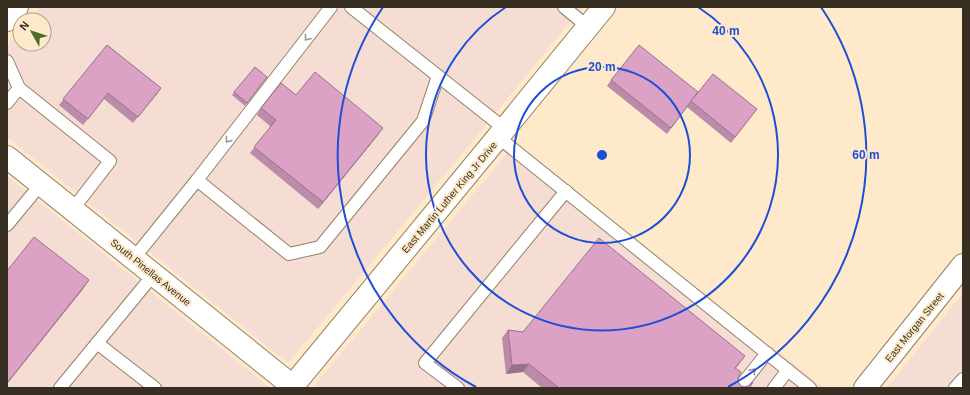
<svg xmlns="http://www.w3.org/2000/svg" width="970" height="395" viewBox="0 0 970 395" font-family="Arial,sans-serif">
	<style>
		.commercial { fill: #f5ddd3 }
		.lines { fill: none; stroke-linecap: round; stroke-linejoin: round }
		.lane-casing { stroke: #948165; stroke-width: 14 }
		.street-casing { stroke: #948165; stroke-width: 24 }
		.secondary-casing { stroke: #948165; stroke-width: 24 }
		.lane { stroke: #fff; stroke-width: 12 }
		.street { stroke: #fff; stroke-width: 22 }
		.secondary { stroke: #fff; stroke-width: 22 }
		.wall { fill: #bd8baa }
		.shaded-wall { fill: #9a718b }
		.building { fill: #dca2c6; stroke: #9a718b }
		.oneway { stroke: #9b9790 }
		.ring { fill: none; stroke: #1d4ed8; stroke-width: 2 }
		.labels { text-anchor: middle; stroke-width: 4; stroke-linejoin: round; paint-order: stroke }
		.street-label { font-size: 10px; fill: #372f22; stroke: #fee9ca }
		.centre { fill: #1d4ed8; stroke: #fee9ca; stroke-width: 2 }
		.ring-label { font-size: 12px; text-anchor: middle; font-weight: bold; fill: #1d4ed8; stroke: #fee9ca; stroke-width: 4; stroke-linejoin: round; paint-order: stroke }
	</style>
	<rect width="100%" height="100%" fill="#fee9ca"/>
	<g class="commercial">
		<path d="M 40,7 L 582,7 L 485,126 L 288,363 L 7,137 L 7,47 L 20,31 L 20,44 L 44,44 L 44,20 L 29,20 Z"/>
		<path d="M 513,146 L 824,388 L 319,388 L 315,385 Z"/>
		<path d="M 7,176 L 269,387 L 269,388 L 7,388 Z"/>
		<path d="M 963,293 L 963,388 L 887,388 Z"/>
	</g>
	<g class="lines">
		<defs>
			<g id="lane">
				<path d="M 351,7 L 505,129"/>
				<path d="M 564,7 L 588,27"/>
				<path d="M 7,61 L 19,88"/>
				<path d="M 7,103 L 19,88 L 110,161 L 73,209"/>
				<path d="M 498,137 L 810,388"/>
				<path d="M 197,180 L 331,7"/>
				<path d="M 7,225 L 41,184"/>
				<path d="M 134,258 L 197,180 L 289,254 L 320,247 L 423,121 L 438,76"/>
				<path d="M 97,343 L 155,388"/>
				<path d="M 60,388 L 154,274"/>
				<path d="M 458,388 L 425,363 L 566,191"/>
				<path d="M 739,388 L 767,353"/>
				<path d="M 774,388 L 788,370"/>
				<path d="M 955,388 L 963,379"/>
			</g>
			<g id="street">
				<path d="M 7,20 L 17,7"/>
				<path d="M 865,388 L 963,265"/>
			</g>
			<g id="secondary">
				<path d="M 7,157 L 295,388"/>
				<path d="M 291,388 L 498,137 L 604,7"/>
			</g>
		</defs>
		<use href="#lane" class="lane-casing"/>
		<use href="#street" class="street-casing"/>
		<use href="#secondary" class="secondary-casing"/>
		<use href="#lane" class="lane"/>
		<use href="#street" class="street"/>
		<use href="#secondary" class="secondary"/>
	</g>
	<g class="wall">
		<path d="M 107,45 L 161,88 L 133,123 L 104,99 L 83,125 L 59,105 Z"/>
		<path d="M 267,77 L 245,106 L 232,95 L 234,92 Z"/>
		<path d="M 611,80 L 698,92 L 757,109 L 731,143 L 687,107 L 667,134 L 607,86 Z"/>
		<path d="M 296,95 L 378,135 L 318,209 L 250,153 L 271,127 L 257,115 L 261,108 Z"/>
		<path d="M 508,330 L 523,332 L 745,356 L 736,368 L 738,382 L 741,386 L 744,387 L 748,386 L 753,382 L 750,388 L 542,388 L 523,372 L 506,374 L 502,338 Z"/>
	</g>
	<g class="shaded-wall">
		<path d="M 161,88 L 157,94 L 133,123 L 138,117 Z"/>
		<path d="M 383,128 L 378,135 L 318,209 L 323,202 Z"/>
		<path d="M 89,280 L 83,289 L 7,384 L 7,383 Z"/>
		<path d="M 529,364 L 523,372 L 506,374 L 512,365 Z"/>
	</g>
	<g class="building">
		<path d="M 107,45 L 161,88 L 138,117 L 108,93 L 88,119 L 63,99 Z"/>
		<path d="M 639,45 L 698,92 L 671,128 L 611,80 Z"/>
		<path d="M 255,67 L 267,77 L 247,103 L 234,92 Z"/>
		<path d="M 315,72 L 383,128 L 323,202 L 254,147 L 276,120 L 261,108 L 281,83 L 296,95 Z"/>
		<path d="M 713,74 L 757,109 L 735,137 L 691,101 Z"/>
		<path d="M 34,237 L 89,280 L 7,383 L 7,271 Z"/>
		<path d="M 599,238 L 745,356 L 735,368 L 741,372 L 738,378 L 738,382 L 741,386 L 744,387 L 748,386 L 753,382 L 749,388 L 559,388 L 529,364 L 512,365 L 508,330 L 523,332 Z"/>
	</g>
	<defs><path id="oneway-chevron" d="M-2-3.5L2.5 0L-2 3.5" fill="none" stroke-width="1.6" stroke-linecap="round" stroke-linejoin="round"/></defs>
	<g class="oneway">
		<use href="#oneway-chevron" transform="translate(307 38) rotate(128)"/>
		<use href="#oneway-chevron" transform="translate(228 140) rotate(128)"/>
		<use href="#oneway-chevron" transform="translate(753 371) rotate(-51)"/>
	</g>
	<g class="ring">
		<circle cx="602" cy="155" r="88"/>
		<path d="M698 7A176 176 0 1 1 506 7"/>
		<path d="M476 387A264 264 0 0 1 383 7M821 7A264 264 0 0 1 728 387"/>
	</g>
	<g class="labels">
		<g class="street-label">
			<text transform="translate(449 197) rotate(-50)" y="4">East Martin Luther King Jr Drive</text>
			<text transform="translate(151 272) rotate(39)" y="4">South Pinellas Avenue</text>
			<text transform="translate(914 327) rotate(-51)" y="4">East Morgan Street</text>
		</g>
	</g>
	<circle cx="602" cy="155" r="6" class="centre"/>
	<g class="ring-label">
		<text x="726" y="35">40 m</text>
		<text x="602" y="71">20 m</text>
		<text x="866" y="159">60 m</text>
	</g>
	<rect width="970" height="395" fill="none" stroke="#372f22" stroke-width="16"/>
	<g transform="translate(32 32) rotate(309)"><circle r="19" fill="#fee9ca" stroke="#ae9f87"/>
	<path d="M0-3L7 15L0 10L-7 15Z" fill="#4c6e25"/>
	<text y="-6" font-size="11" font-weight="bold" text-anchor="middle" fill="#372f22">N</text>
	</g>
</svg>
